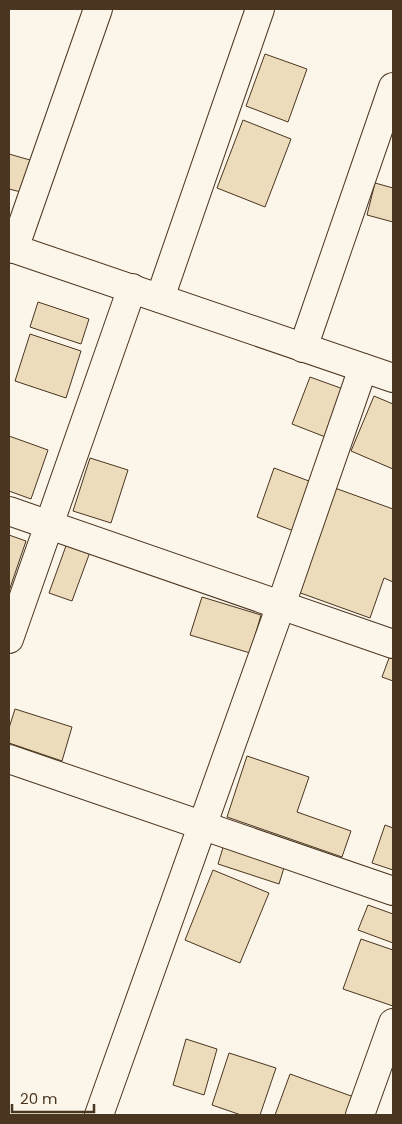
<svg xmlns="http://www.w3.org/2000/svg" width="402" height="1124" viewBox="0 0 402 1124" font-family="Poppins,sans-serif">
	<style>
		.building { fill: #ecdcbc; stroke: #4a3520 }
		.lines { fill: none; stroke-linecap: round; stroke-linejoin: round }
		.minor-casing { stroke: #4a3520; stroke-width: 30 }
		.minor { stroke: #fbf6e9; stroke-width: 28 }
	</style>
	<rect width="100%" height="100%" fill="#fbf6e9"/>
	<g class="building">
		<path d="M 265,54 L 307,69 L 288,122 L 246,106 Z"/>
		<path d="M 243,120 L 291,139 L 265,207 L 217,188 Z"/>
		<path d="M 9,154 L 30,160 L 21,192 L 9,189 Z"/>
		<path d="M 375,183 L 393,188 L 393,222 L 367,215 Z"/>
		<path d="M 38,302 L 89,319 L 81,344 L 30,327 Z"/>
		<path d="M 30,334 L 81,351 L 66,398 L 15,381 Z"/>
		<path d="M 310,377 L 346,390 L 328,438 L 292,424 Z"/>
		<path d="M 374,396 L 393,404 L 393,469 L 351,451 Z"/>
		<path d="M 9,436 L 48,450 L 31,499 L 9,491 Z"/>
		<path d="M 90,458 L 128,470 L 111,523 L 73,511 Z"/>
		<path d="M 274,468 L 317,484 L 299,533 L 257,517 Z"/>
		<path d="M 332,487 L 393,509 L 393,582 L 384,578 L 370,618 L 295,591 Z"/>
		<path d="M 9,535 L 26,541 L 9,591 Z"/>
		<path d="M 67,543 L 90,552 L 72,601 L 49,593 Z"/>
		<path d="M 202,597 L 261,615 L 250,653 L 190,635 Z"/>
		<path d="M 392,650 L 393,650 L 393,681 L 382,677 Z"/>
		<path d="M 15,709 L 72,727 L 62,761 L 9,743 L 9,728 Z"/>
		<path d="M 247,756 L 309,777 L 297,812 L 351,831 L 342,857 L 227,817 Z"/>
		<path d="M 385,825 L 393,828 L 393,870 L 372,863 Z"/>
		<path d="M 225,841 L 286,861 L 279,884 L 218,864 Z"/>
		<path d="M 213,870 L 269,893 L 240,963 L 185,940 Z"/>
		<path d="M 368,905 L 393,914 L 393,943 L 358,930 Z"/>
		<path d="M 361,939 L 393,950 L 393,1006 L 343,989 Z"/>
		<path d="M 186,1039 L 217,1049 L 204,1095 L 173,1085 Z"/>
		<path d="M 229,1053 L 276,1068 L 260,1115 L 241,1115 L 212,1105 Z"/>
		<path d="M 290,1074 L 354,1097 L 348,1115 L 275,1115 Z"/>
	</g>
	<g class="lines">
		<defs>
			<g id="minor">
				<path d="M 9,247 L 393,378"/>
				<path d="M 14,249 L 98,9"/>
				<path d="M 160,298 L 260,9"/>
				<path d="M 303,348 L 393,87"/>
				<path d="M 9,511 L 393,644"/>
				<path d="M 9,639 L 132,288"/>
				<path d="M 9,759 L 393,891"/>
				<path d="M 99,1115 L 281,605 L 363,368"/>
				<path d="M 360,1115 L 393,1023"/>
			</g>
		</defs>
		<use href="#minor" class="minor-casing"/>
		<use href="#minor" class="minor"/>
	</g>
	<rect width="402" height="1124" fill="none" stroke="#4a3520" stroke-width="20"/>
	<path d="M12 1104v8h82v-8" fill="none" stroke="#4a3520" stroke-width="2.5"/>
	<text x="20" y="1104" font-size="15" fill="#4a3520" stroke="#fbf6e9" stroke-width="4" paint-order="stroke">20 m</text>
</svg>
